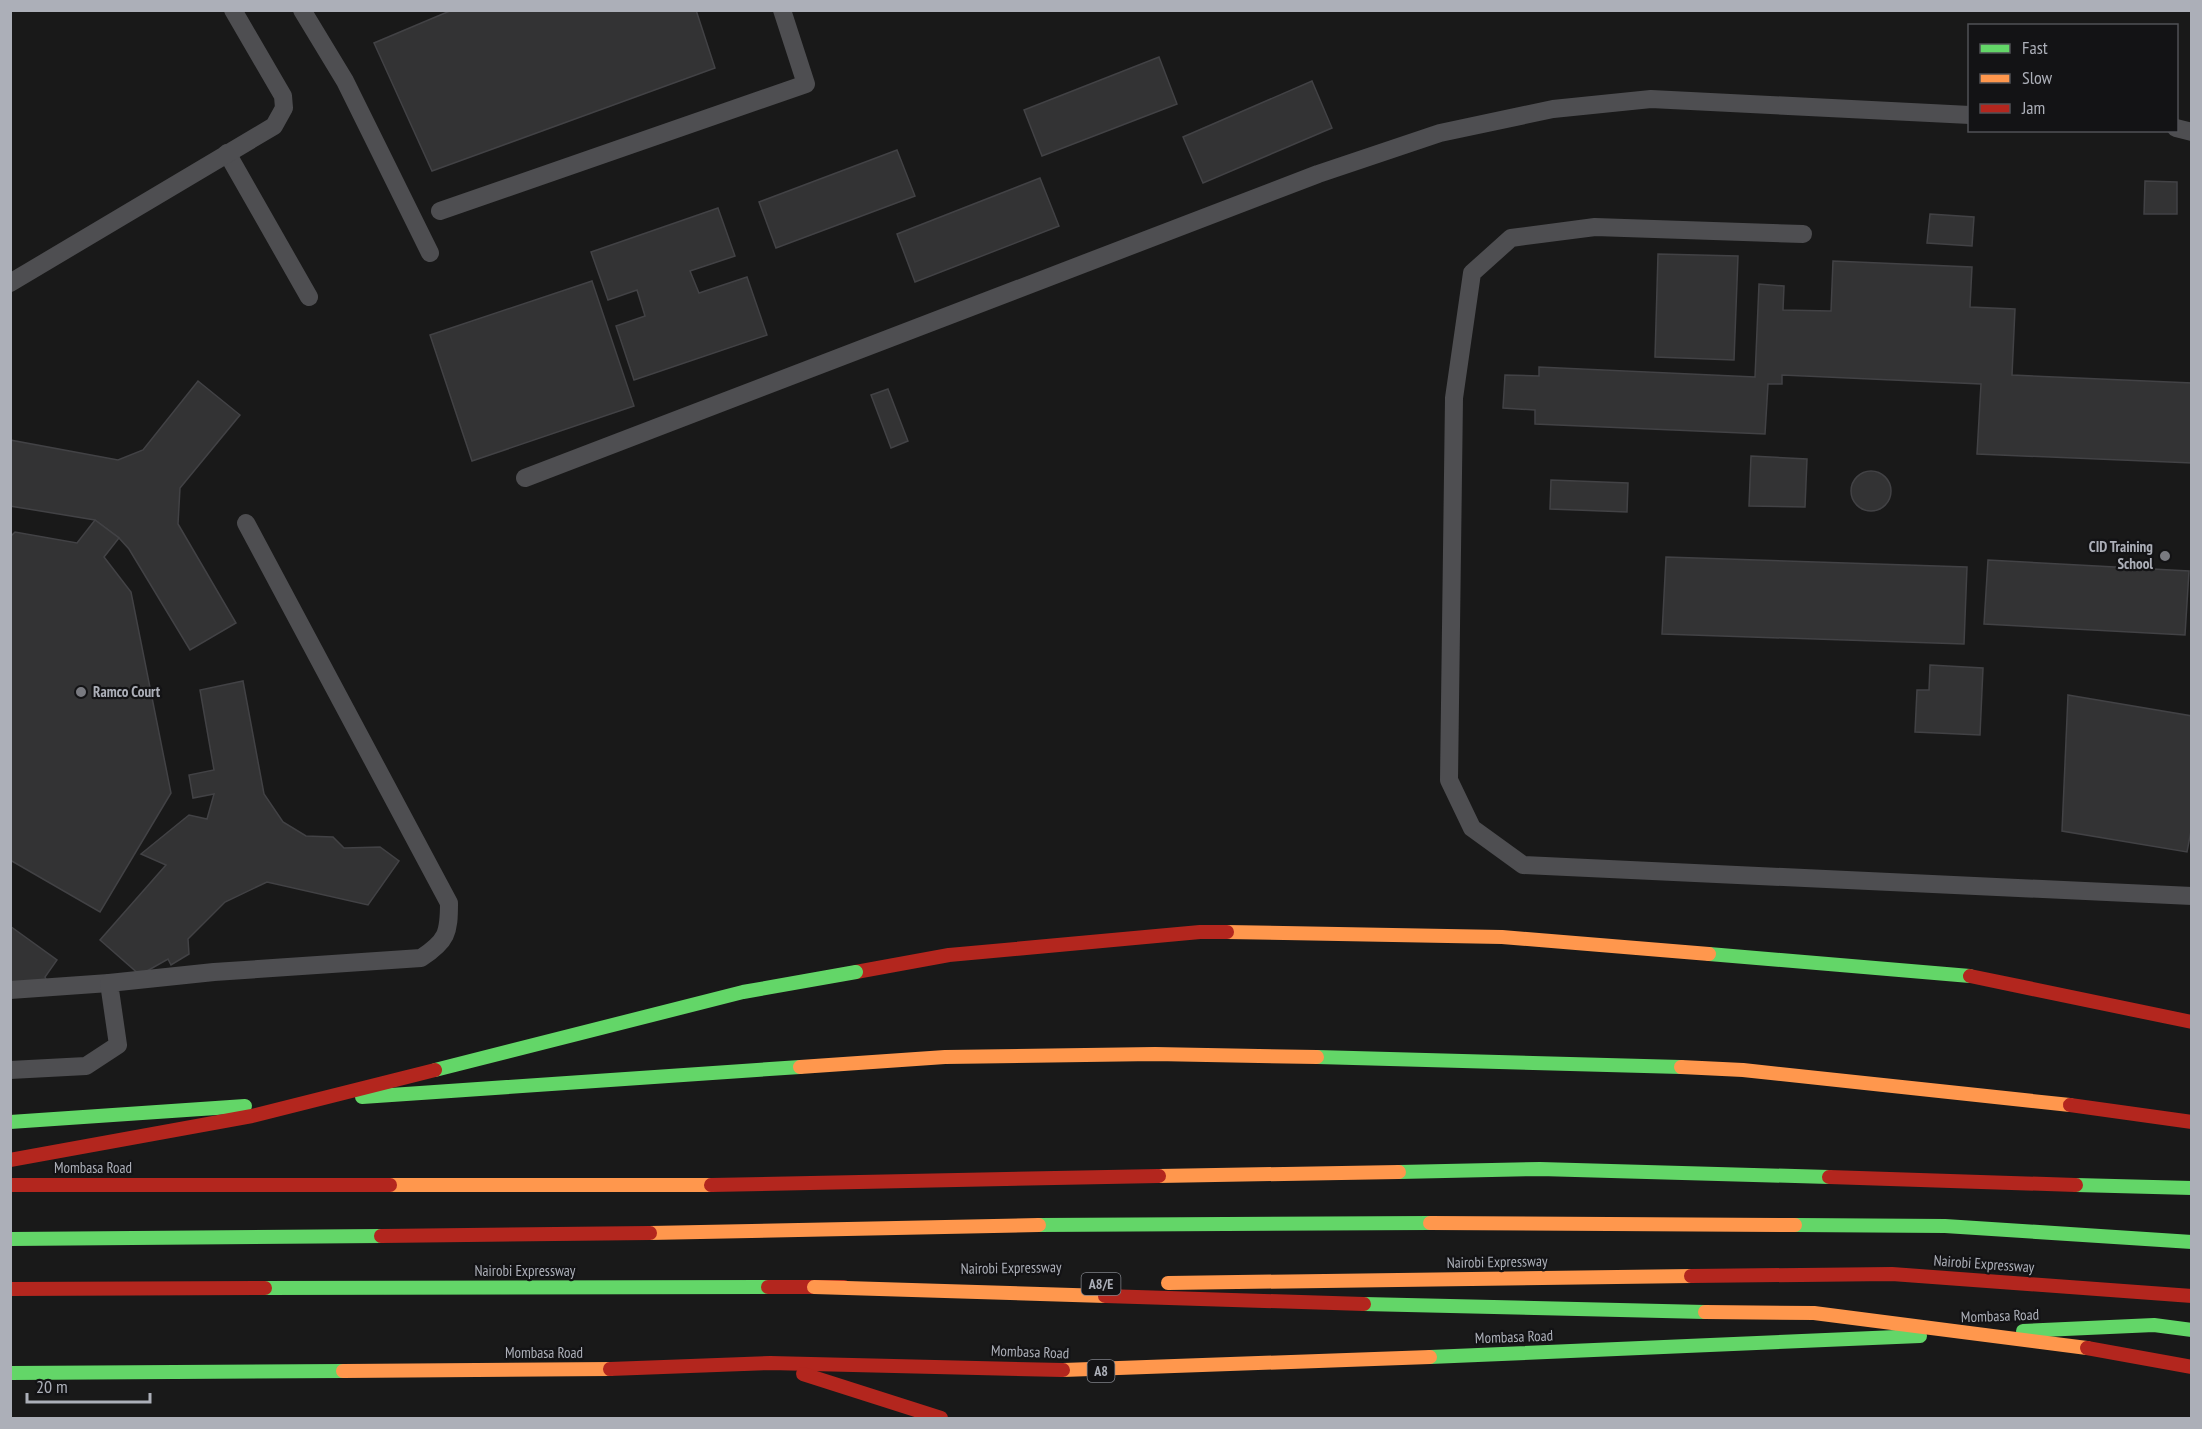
<svg xmlns="http://www.w3.org/2000/svg" width="2202" height="1429" viewBox="0 0 2202 1429" font-family="'PT Sans Narrow',sans-serif">
	<style>
		.building { fill: #333334; stroke: #424245; stroke-width: 1.5 }
		.lines { fill: none; stroke-linecap: round; stroke-linejoin: round }
		.lane { stroke: #4e4e51; stroke-width: 18 }
		.fast { stroke: #63d668; stroke-width: 14 }
		.slow { stroke: #ff974d; stroke-width: 14 }
		.jam { stroke: #b3261e; stroke-width: 14 }
		.fast-bridge { stroke: #63d668; stroke-width: 14 }
		.slow-bridge { stroke: #ff974d; stroke-width: 14 }
		.jam-bridge { stroke: #b3261e; stroke-width: 14 }
		.poi-dot { fill: #797a80; stroke: #131315; stroke-width: 2 }
		.labels { text-anchor: middle; stroke-width: 4.5; stroke-linejoin: round; paint-order: stroke }
		.shield { fill: #131315; stroke: #7e8087; stroke-width: 1.5 }
		.shield-label { font-size: 14px; font-weight: bold; fill: #acafb8 }
		.poi-label { font-size: 15px; font-weight: bold; fill: #acafb8; stroke: #131315; text-anchor: end }
		.street-label { font-size: 15px; fill: #acafb8; stroke: #131315 }
	</style>
	<rect width="100%" height="100%" fill="#191919"/>
	<g class="building">
		<path d="M 452,10 L 696,10 L 715,68 L 432,171 L 374,43 Z"/>
		<path d="M 1159,57 L 1177,104 L 1042,156 L 1024,110 Z"/>
		<path d="M 1312,81 L 1332,128 L 1203,183 L 1183,137 Z"/>
		<path d="M 897,150 L 915,196 L 776,248 L 759,202 Z"/>
		<path d="M 1040,178 L 1059,226 L 915,282 L 897,234 Z"/>
		<path d="M 2145,181 L 2177,182 L 2177,214 L 2144,214 Z"/>
		<path d="M 718,208 L 735,256 L 690,271 L 699,293 L 747,277 L 767,335 L 634,380 L 616,326 L 645,316 L 637,290 L 608,300 L 591,252 Z"/>
		<path d="M 1930,214 L 1974,217 L 1972,246 L 1927,243 Z"/>
		<path d="M 1658,254 L 1738,256 L 1734,360 L 1655,357 Z"/>
		<path d="M 1833,261 L 1972,267 L 1970,307 L 2015,309 L 2012,375 L 2192,383 L 2192,463 L 1977,454 L 1981,384 L 1782,375 L 1782,384 L 1768,384 L 1765,434 L 1535,424 L 1535,410 L 1503,408 L 1505,375 L 1539,376 L 1539,367 L 1755,377 L 1759,284 L 1784,286 L 1783,310 L 1831,311 Z"/>
		<path d="M 592,281 L 634,406 L 472,461 L 430,335 Z"/>
		<path d="M 198,381 L 240,415 L 180,488 L 178,524 L 236,623 L 190,650 L 129,549 L 119,538 L 95,520 L 10,506 L 10,440 L 118,460 L 143,450 Z"/>
		<path d="M 888,389 L 908,441 L 891,448 L 871,395 Z"/>
		<path d="M 1751,456 L 1807,459 L 1805,507 L 1749,506 Z"/>
		<circle cx="1871" cy="491" r="20"/>
		<path d="M 1551,480 L 1628,483 L 1627,512 L 1550,509 Z"/>
		<path d="M 95,520 L 119,538 L 104,557 L 131,592 L 171,793 L 100,912 L 10,860 L 10,537 L 15,532 L 77,543 Z"/>
		<path d="M 1666,557 L 1967,567 L 1964,644 L 1662,634 Z"/>
		<path d="M 1988,560 L 2189,571 L 2185,635 L 1984,624 Z"/>
		<path d="M 1930,665 L 1983,668 L 1980,735 L 1915,732 L 1917,690 L 1929,690 Z"/>
		<path d="M 243,681 L 264,794 L 283,822 L 306,836 L 333,837 L 344,848 L 380,847 L 399,861 L 368,905 L 267,882 L 225,902 L 188,939 L 189,954 L 171,965 L 168,959 L 140,975 L 100,940 L 166,865 L 141,854 L 189,815 L 207,819 L 214,794 L 193,798 L 189,775 L 214,770 L 200,690 Z"/>
		<path d="M 2068,695 L 2192,716 L 2192,826 L 2187,852 L 2062,831 Z"/>
		<path d="M 10,926 L 57,960 L 45,977 L 49,985 L 10,988 Z"/>
	</g>
	<g class="lines">
		<g class="lane">
			<path d="M 302,10 L 345,81 L 430,253"/>
			<path d="M 2176,128 L 2192,132"/>
			<path d="M 227,153 L 309,297"/>
			<path d="M 440,211 L 806,84 L 782,10"/>
			<path d="M 1803,234 L 1595,227 L 1511,238 L 1472,273 L 1454,398 L 1449,780 L 1472,828 L 1523,865 L 2192,896"/>
			<path d="M 10,283 L 274,126 L 284,108 L 283,96 L 233,10"/>
			<path d="M 525,478 L 1318,174 L 1440,133 L 1553,109 L 1651,99 L 1970,115"/>
			<path d="M 10,990 L 109,983"/>
			<path d="M 10,1070 L 86,1066 L 118,1045 L 109,983 L 214,972 L 421,958 C 447,941 449,933 449,903 L 246,523"/>
		</g>
		<g class="fast">
			<path d="M 1709,954 L 1970,976"/>
			<path d="M 1317,1057 L 1681,1067"/>
			<path d="M 362,1097 L 800,1067"/>
			<path d="M 10,1122 L 245,1106"/>
			<path d="M 1399,1172 L 1540,1169 L 1829,1177"/>
			<path d="M 2076,1185 L 2192,1188"/>
			<path d="M 1039,1225 L 1430,1223"/>
			<path d="M 1795,1225 L 1945,1226 L 2192,1242"/>
			<path d="M 10,1239 L 381,1236"/>
			<path d="M 265,1288 L 768,1287"/>
			<path d="M 2023,1331 L 2154,1325 L 2192,1330"/>
			<path d="M 1430,1357 L 1920,1336"/>
			<path d="M 10,1373 L 343,1371"/>
		</g>
		<g class="slow">
			<path d="M 1227,932 L 1502,937 L 1709,954"/>
			<path d="M 800,1067 L 945,1057 L 1155,1054 L 1317,1057"/>
			<path d="M 1681,1067 L 1743,1070 L 2070,1105"/>
			<path d="M 1159,1176 L 1399,1172"/>
			<path d="M 390,1185 L 711,1185"/>
			<path d="M 1430,1223 L 1795,1225"/>
			<path d="M 650,1233 L 1039,1225"/>
			<path d="M 1168,1283 L 1691,1276"/>
			<path d="M 1063,1370 L 1430,1357"/>
			<path d="M 343,1371 L 610,1369"/>
		</g>
		<g class="jam">
			<path d="M 856,972 L 949,955 L 1200,932 L 1227,932"/>
			<path d="M 1970,976 L 2192,1022"/>
			<path d="M 2070,1105 L 2192,1122"/>
			<path d="M 1829,1177 L 2076,1185"/>
			<path d="M 10,1185 L 390,1185"/>
			<path d="M 711,1185 L 1159,1176"/>
			<path d="M 381,1236 L 650,1233"/>
			<path d="M 1691,1276 L 1892,1274 L 2192,1296"/>
			<path d="M 768,1287 L 844,1287"/>
			<path d="M 10,1289 L 265,1288"/>
			<path d="M 610,1369 L 770,1363 L 1063,1370"/>
			<path d="M 803,1374 L 941,1418"/>
		</g>
		<g class="fast-bridge">
			<path d="M 435,1070 L 743,992 L 856,972"/>
			<path d="M 1364,1304 L 1705,1312"/>
		</g>
		<g class="slow-bridge">
			<path d="M 814,1287 L 1105,1296"/>
			<path d="M 1705,1312 L 1814,1313 L 2087,1348"/>
		</g>
		<g class="jam-bridge">
			<path d="M 10,1160 L 252,1116 L 435,1070"/>
			<path d="M 1105,1296 L 1364,1304"/>
			<path d="M 2087,1348 L 2192,1367"/>
		</g>
	</g>
	<g class="poi-dot">
		<circle cx="2165" cy="556" r="6"/>
		<circle cx="81" cy="692" r="6"/>
	</g>
	<g class="labels">
		<g class="shield">
			<rect x="1081.5" y="1273" width="39" height="22" rx="4.5"/>
			<rect x="1087.5" y="1360" width="27" height="22" rx="4.5"/>
		</g>
		<g class="shield-label">
			<text x="1101" y="1289">A8/E</text>
			<text x="1101" y="1376">A8</text>
		</g>
		<g class="poi-label">
			<text x="2153" y="552">CID Training<tspan x="2153" dy="17">School</tspan></text>
			<text x="93" y="697" text-anchor="start">Ramco Court</text>
		</g>
		<g class="street-label">
			<text x="93" y="1173">Mombasa Road</text>
			<text transform="translate(1497 1262) rotate(-1)" y="5">Nairobi Expressway</text>
			<text transform="translate(1984 1264) rotate(4)" y="5">Nairobi Expressway</text>
			<text transform="translate(1011 1268) rotate(-1)" y="5">Nairobi Expressway</text>
			<text x="525" y="1276">Nairobi Expressway</text>
			<text transform="translate(2000 1316) rotate(-2)" y="5">Mombasa Road</text>
			<text transform="translate(1514 1337) rotate(-2)" y="5">Mombasa Road</text>
			<text transform="translate(1030 1352) rotate(2)" y="5">Mombasa Road</text>
			<text x="544" y="1358">Mombasa Road</text>
		</g>
	</g>
	<rect width="2202" height="1429" fill="none" stroke="#acafb8" stroke-width="24"/>
	<rect x="1968" y="24" width="210" height="108" fill="#131315" stroke="#505156" stroke-width="1.5"/>
	<rect x="1980" y="44" width="30" height="9" fill="#63d668" stroke="#505156" stroke-width="1.5"/>
	<text x="2022" y="54" font-size="18" fill="#acafb8">Fast</text>
	<rect x="1980" y="74" width="30" height="9" fill="#ff974d" stroke="#505156" stroke-width="1.5"/>
	<text x="2022" y="84" font-size="18" fill="#acafb8">Slow</text>
	<rect x="1980" y="104" width="30" height="9" fill="#b3261e" stroke="#505156" stroke-width="1.5"/>
	<text x="2022" y="114" font-size="18" fill="#acafb8">Jam</text>
	<path d="M27 1393v9h123v-9" fill="none" stroke="#acafb8" stroke-width="3"/>
	<text x="36" y="1393" font-size="18" fill="#acafb8" stroke="#131315" stroke-width="4.5" paint-order="stroke">20 m</text>
</svg>
